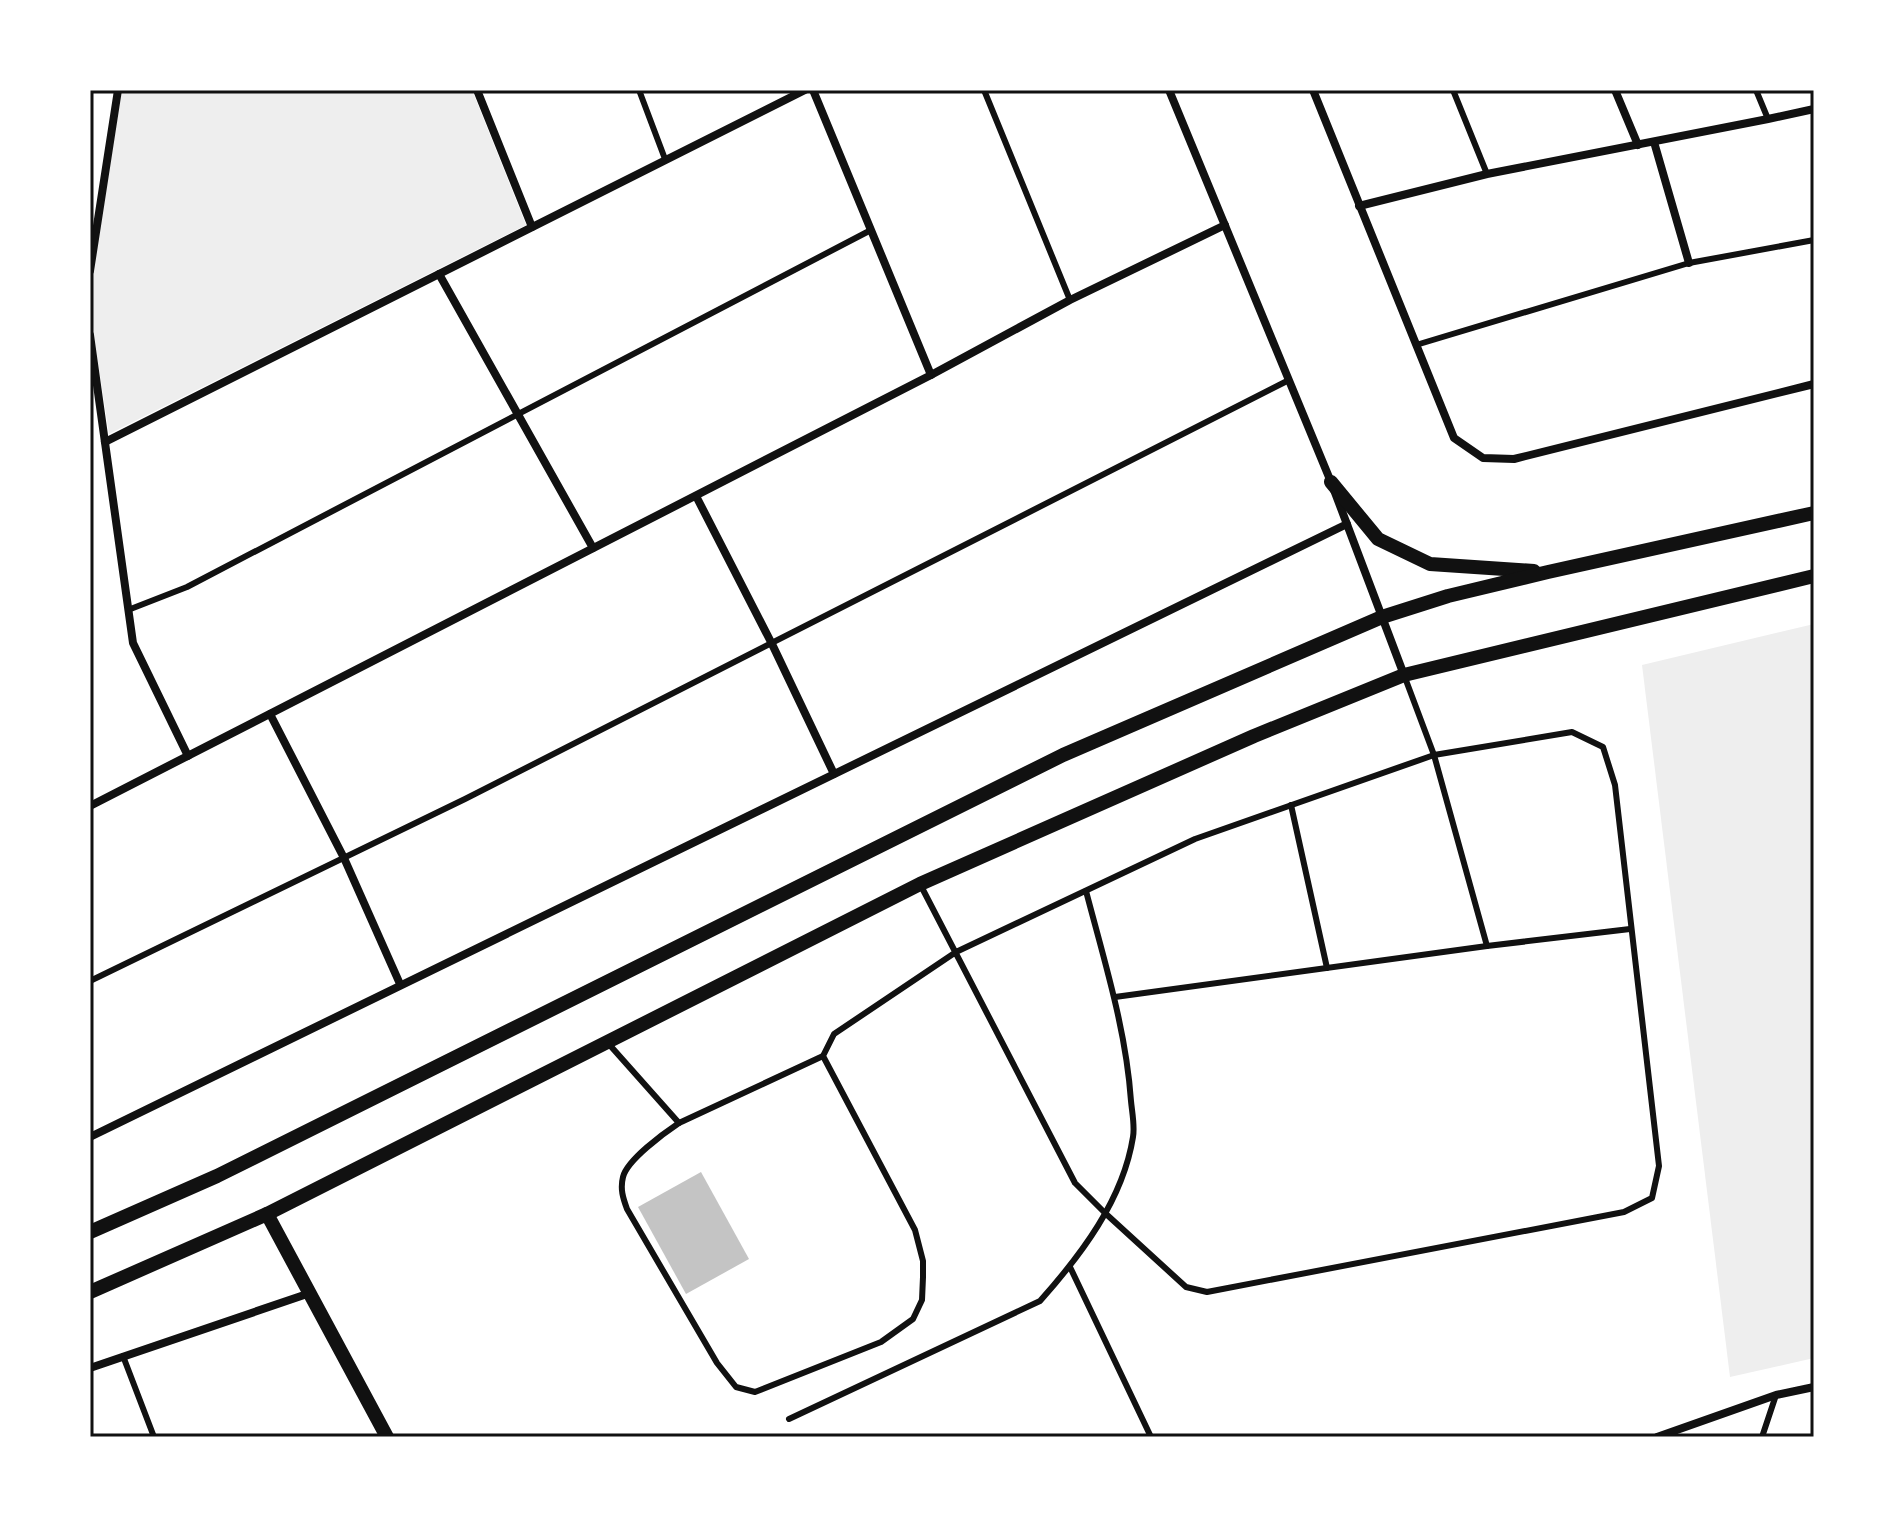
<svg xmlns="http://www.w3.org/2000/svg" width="1904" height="1527" viewBox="0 0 1904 1527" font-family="Georgia,serif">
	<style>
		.green { fill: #eee }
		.building { fill: #c4c4c4 }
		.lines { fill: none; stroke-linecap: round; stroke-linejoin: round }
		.service { stroke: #111; stroke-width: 6 }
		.minor { stroke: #111; stroke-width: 8 }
		.tertiary { stroke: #111; stroke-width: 14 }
		.neatline { fill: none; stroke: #111; stroke-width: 3 }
	</style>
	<rect width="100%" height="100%" fill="#fff"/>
	<g class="green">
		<path d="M 122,90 L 472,90 L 526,225 L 109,434 L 90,310 L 90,292 Z"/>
		<path d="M 1814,624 L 1814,1358 L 1730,1377 L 1642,665 Z"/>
	</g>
	<path class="building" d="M 701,1172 L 749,1259 L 686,1294 L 638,1207 Z"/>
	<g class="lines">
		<g class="service">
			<path d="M 639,90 L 665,159"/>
			<path d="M 984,90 L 1070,300"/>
			<path d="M 1453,90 L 1487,174"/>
			<path d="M 1756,90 L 1768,119"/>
			<path d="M 1416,345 L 1689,263 L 1814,240"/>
			<path d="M 128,610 L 187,587 L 871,230"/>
			<path d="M 1404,675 L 1434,755 L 1487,946"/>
			<path d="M 1291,805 L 1327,968"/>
			<path d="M 90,981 L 465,799 L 1289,380"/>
			<path d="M 1115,997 L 1487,946 L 1630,929"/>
			<path d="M 607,1042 L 679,1123 C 664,1133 627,1160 623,1177 C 620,1189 623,1198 627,1209 L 717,1363 L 736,1387 L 755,1392 L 881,1342 L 913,1319 L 922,1300 L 923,1277 L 923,1261 L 915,1230 L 823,1056 L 834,1034 L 956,952 L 1195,839 L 1434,755 L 1572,732 L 1603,747 L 1615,785 L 1659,1166 L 1652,1198 L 1624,1212 L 1207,1292 L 1186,1287 L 1105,1213 L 1075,1183 L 920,884"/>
			<path d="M 679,1123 L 823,1056"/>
			<path d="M 1070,1267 L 1151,1437"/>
			<path d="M 123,1356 L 154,1437"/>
			<path d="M 789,1419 L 1040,1301 C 1081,1255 1123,1200 1133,1137 C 1135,1126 1132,1112 1131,1101 C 1126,1029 1104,960 1086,891"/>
			<path d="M 1762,1437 L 1776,1395"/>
		</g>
		<g class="minor">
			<path d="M 477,90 L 532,227"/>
			<path d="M 813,90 L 931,375"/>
			<path d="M 1169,90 L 1331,482 L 1404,675"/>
			<path d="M 1313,90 L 1454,438 L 1483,458 L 1514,459 L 1814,384"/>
			<path d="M 1615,90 L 1638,145"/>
			<path d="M 1654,142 L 1689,263"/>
			<path d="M 1359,206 L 1487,174 L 1768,119 L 1814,109"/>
			<path d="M 90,271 L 118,90"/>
			<path d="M 439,274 L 593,548"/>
			<path d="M 90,335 L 133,643 L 188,756"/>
			<path d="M 105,442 L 805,90"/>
			<path d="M 696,496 L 772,644 L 834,774"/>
			<path d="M 270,714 L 344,858 L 400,984"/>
			<path d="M 90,806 L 931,375 L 1070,300 L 1225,225"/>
			<path d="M 90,1137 L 1347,524"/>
			<path d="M 90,1368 L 310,1293"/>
			<path d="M 1657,1437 L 1776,1395 L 1814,1387"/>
		</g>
		<g class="tertiary">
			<path d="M 1331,482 L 1378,539 L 1430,564 L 1534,571"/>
			<path d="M 267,1214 L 387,1437"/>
			<path d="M 90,1232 L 217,1176 L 1063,755 L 1382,617 L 1448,596 L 1548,572 L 1814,513"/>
			<path d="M 90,1292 L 267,1214 L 920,884 L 1254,736 L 1404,675 L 1814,576"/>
		</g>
	</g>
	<rect width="1904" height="1527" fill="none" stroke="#ffffff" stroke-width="184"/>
	<rect x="92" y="92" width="1720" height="1343" class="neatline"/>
</svg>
